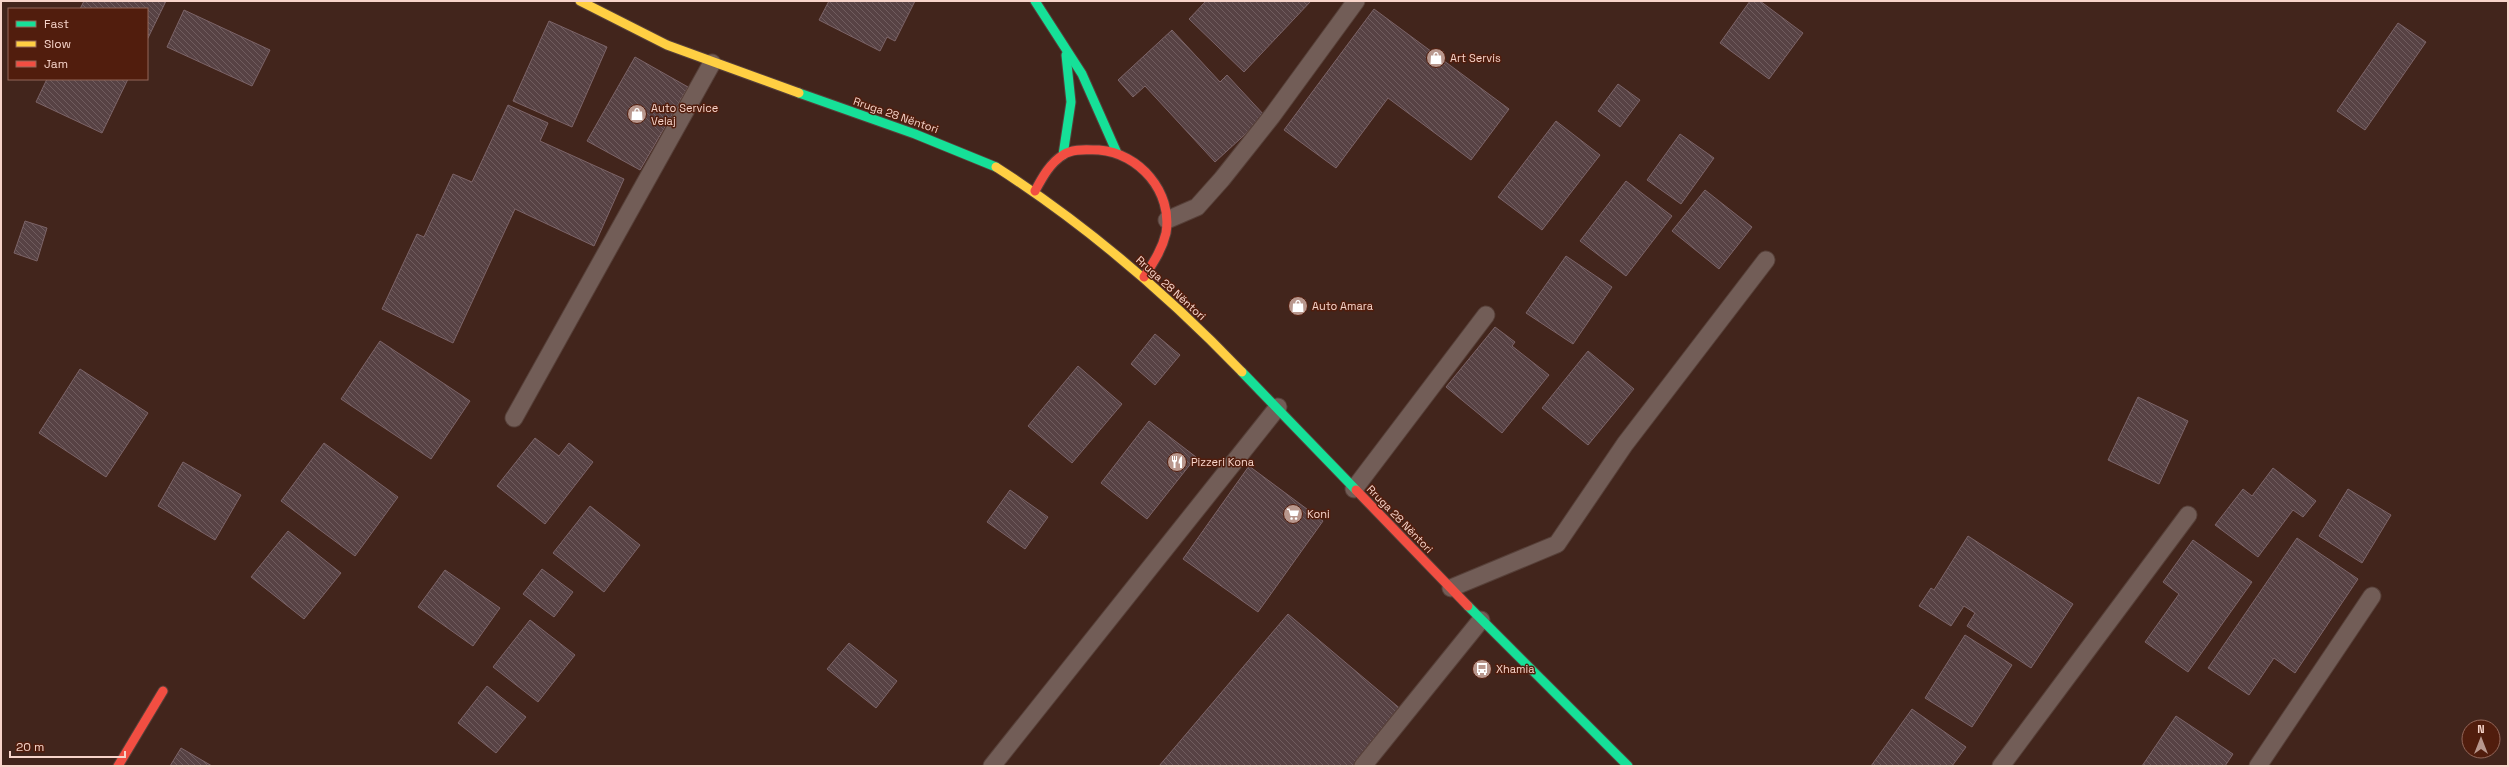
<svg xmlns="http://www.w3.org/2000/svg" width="2509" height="767" viewBox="0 0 2509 767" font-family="'Space Grotesk',sans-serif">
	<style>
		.building { fill: url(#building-back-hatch); stroke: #7c6468 }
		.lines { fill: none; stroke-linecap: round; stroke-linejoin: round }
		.lane-casing { stroke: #574039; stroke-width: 19 }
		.fast-casing { stroke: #574039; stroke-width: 11 }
		.slow-casing { stroke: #574039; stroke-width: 11 }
		.jam-casing { stroke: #574039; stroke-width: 11 }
		.lane { stroke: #725d57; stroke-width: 17 }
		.fast { stroke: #16e098; stroke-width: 9 }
		.slow { stroke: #ffcf43; stroke-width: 9 }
		.jam { stroke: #f24e42; stroke-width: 9 }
		.labels { text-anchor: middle; stroke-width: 3; stroke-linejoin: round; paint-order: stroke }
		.poi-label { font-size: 11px; fill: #f7d4ca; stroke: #511d0d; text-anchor: start }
		.street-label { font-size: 11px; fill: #f7d4ca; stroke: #511d0d }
	</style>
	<defs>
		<pattern id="building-back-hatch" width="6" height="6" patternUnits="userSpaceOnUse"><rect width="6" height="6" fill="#574244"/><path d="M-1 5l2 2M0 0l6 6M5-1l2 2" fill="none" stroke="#705c5e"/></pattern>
	</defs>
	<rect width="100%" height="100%" fill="#42251c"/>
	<g class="building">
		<path d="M 84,1 L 166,1 L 147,40 L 147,9 L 80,9 Z"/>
		<path d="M 829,1 L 915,1 L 895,41 L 887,37 L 880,51 L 819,20 Z"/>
		<path d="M 1206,1 L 1311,1 L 1244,72 L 1189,19 Z"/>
		<path d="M 1750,1 L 1760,1 L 1803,33 L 1769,79 L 1720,43 Z"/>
		<path d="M 1374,9 L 1509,109 L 1471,160 L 1388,98 L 1336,168 L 1284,130 Z"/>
		<path d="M 184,10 L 270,50 L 252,86 L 167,47 Z"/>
		<path d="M 549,21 L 607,47 L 572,127 L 513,101 Z"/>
		<path d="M 2398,23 L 2426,42 L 2365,130 L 2337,111 Z"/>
		<path d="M 1172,30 L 1220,82 L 1227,75 L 1265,116 L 1215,162 L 1145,86 L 1133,97 L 1118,80 Z"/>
		<path d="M 635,57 L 688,87 L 640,170 L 587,141 Z"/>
		<path d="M 47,79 L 128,79 L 102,133 L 36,102 Z"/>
		<path d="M 1618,84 L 1640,100 L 1620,127 L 1598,111 Z"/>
		<path d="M 508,105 L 548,123 L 540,141 L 624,179 L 594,246 L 515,209 L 453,343 L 382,309 L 417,234 L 424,237 L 453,174 L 472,182 Z"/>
		<path d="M 1556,121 L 1600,155 L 1542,230 L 1498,197 Z"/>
		<path d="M 1680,134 L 1714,158 L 1681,204 L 1647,180 Z"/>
		<path d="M 1626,181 L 1672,216 L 1626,276 L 1580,241 Z"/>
		<path d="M 1705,190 L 1752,227 L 1719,269 L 1672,231 Z"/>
		<path d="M 25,221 L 47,228 L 37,261 L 14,253 Z"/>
		<path d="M 1566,256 L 1612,287 L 1573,344 L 1526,313 Z"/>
		<path d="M 1495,327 L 1515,342 L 1512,346 L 1549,375 L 1502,433 L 1446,387 Z"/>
		<path d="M 1155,334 L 1180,355 L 1155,385 L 1131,364 Z"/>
		<path d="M 380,341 L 470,401 L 431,459 L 341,399 Z"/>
		<path d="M 1588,351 L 1634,389 L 1588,445 L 1542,408 Z"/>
		<path d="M 1078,366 L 1122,404 L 1072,463 L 1028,426 Z"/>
		<path d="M 80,369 L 148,413 L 106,477 L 39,433 Z"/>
		<path d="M 2138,397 L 2188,421 L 2159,484 L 2108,460 Z"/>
		<path d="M 1149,421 L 1196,457 L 1147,519 L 1101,483 Z"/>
		<path d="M 535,438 L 559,456 L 569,443 L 593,462 L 545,524 L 497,486 Z"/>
		<path d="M 324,443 L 398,497 L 355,556 L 281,501 Z"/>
		<path d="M 183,462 L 241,495 L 215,540 L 158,506 Z"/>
		<path d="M 1249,466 L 1323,521 L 1258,612 L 1183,559 Z"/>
		<path d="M 2273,468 L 2316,501 L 2303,517 L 2293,510 L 2258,557 L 2215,525 L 2243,489 L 2252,496 Z"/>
		<path d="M 2348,489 L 2391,515 L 2362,563 L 2319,536 Z"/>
		<path d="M 1010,490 L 1048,517 L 1025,549 L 987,522 Z"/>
		<path d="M 590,506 L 640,545 L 604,592 L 553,553 Z"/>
		<path d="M 288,531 L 341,573 L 304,619 L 251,577 Z"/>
		<path d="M 1968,536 L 2073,604 L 2031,668 L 1967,626 L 1975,613 L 1964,606 L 1951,626 L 1919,606 L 1931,588 L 1934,590 Z"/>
		<path d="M 2297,538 L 2358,579 L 2295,673 L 2274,658 L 2249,695 L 2208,668 Z"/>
		<path d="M 2193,540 L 2252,582 L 2188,672 L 2145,642 L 2179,594 L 2163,582 Z"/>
		<path d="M 542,569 L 573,592 L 554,617 L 523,594 Z"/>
		<path d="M 445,570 L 500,608 L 473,646 L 418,607 Z"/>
		<path d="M 1288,614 L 1403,711 L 1355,766 L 1159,766 Z"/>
		<path d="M 530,620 L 575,655 L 538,702 L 493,667 Z"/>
		<path d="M 1965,635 L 2012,665 L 1972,727 L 1925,698 Z"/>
		<path d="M 849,643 L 897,681 L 876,708 L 827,669 Z"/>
		<path d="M 487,686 L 526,717 L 496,753 L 458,723 Z"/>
		<path d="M 1912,709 L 1966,747 L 1952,766 L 1871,766 Z"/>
		<path d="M 2176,716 L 2233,754 L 2225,766 L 2142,766 Z"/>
		<path d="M 181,748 L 212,766 L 170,766 Z"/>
	</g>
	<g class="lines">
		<defs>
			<g id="lane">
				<path d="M 1167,220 L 1197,207 L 1222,179 L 1272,116 L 1356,1"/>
				<path d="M 514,418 L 712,63"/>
				<path d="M 1354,489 L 1486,315"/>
				<path d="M 1451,588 L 1557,544 L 1625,444 L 1766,260"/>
				<path d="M 992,766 L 1278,407"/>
				<path d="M 1363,766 L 1481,620"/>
				<path d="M 2001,766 L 2188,515"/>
				<path d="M 2258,766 L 2372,596"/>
			</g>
			<g id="fast">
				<path d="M 1035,1 L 1082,74 L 1117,153"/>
				<path d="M 799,93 L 915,134 L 996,167"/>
				<path d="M 1063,155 L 1071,102 L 1066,55"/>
				<path d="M 1242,372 L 1356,490"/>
				<path d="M 1468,606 L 1628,766"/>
			</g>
			<g id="slow">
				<path d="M 580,1 L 667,45 L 799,93"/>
				<path d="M 996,167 C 1086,225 1168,295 1242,372"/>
			</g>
			<g id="jam">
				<path d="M 1035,191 C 1042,178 1050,163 1063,155 C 1073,148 1088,150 1099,150 C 1139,153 1173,192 1166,233 C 1162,250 1153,263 1144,277"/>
				<path d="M 1356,490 L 1468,606"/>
				<path d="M 118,766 L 163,691"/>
			</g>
		</defs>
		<use href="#lane" class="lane-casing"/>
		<use href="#fast" class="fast-casing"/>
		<use href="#slow" class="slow-casing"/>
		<use href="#jam" class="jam-casing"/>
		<use href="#lane" class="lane"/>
		<use href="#fast" class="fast"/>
		<use href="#slow" class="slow"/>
		<use href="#jam" class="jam"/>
	</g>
	<defs>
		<symbol id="shop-disc" viewBox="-11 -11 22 22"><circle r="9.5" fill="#b8978d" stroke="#511d0d"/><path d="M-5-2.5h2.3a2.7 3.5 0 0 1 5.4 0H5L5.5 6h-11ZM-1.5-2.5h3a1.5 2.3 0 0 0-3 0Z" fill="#fff"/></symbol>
		<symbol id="restaurant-disc" viewBox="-11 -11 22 22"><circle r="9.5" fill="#b8978d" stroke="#511d0d"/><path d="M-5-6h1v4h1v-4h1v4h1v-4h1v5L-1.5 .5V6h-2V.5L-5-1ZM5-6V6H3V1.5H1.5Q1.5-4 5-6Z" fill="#fff"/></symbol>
		<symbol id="supermarket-disc" viewBox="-11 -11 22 22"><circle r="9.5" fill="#b8978d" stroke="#511d0d"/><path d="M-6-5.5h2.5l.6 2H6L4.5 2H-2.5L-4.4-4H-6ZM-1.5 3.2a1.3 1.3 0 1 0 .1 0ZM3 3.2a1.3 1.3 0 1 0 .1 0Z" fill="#fff"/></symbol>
		<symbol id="bus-disc" viewBox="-11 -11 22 22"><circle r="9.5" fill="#b8978d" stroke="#511d0d"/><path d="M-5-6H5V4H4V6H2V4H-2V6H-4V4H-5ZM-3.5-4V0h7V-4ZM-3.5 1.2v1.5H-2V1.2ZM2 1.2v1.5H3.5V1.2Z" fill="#fff"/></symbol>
	</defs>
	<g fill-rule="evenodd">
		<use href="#shop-disc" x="1425" y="47" width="22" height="22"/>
		<use href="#shop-disc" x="626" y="103" width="22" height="22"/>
		<use href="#shop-disc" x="1287" y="295" width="22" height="22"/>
		<use href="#restaurant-disc" x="1166" y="451" width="22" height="22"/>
		<use href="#supermarket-disc" x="1282" y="503" width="22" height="22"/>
		<use href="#bus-disc" x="1471" y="658" width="22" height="22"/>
	</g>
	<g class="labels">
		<g class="poi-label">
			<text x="1450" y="62">Art Servis</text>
			<text x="651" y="112">Auto Service<tspan x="651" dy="13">Velaj</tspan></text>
			<text x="1312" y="310">Auto Amara</text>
			<text x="1191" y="466">Pizzeri Kona</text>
			<text x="1307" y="518">Koni</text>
			<text x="1496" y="673">Xhamia</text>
		</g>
		<g class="street-label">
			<text transform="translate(896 115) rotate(19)" y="4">Rruga 28 Nëntori</text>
			<text transform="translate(1171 288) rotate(42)" y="4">Rruga 28 Nëntori</text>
			<text transform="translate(1400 519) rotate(46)" y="4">Rruga 28 Nëntori</text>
		</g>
	</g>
	<rect width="2509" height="767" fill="none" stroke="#f7d4ca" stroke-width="4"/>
	<rect x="8" y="8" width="140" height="72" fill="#511d0d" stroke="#936659"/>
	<rect x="16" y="21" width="20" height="6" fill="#16e098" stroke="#936659"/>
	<text x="44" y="28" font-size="12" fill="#f7d4ca">Fast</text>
	<rect x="16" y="41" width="20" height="6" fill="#ffcf43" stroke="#936659"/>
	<text x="44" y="48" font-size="12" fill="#f7d4ca">Slow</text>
	<rect x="16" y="61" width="20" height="6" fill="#f24e42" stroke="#936659"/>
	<text x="44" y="68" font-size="12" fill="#f7d4ca">Jam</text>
	<g transform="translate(2481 739)"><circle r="19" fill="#511d0d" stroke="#936659"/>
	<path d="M0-3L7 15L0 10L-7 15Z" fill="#b8978d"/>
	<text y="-6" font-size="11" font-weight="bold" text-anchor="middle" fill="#f7d4ca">N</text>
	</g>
	<path d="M10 751v6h115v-6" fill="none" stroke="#f7d4ca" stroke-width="2"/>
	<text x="16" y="751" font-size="12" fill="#f7d4ca" stroke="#511d0d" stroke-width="3" paint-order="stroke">20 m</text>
</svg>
